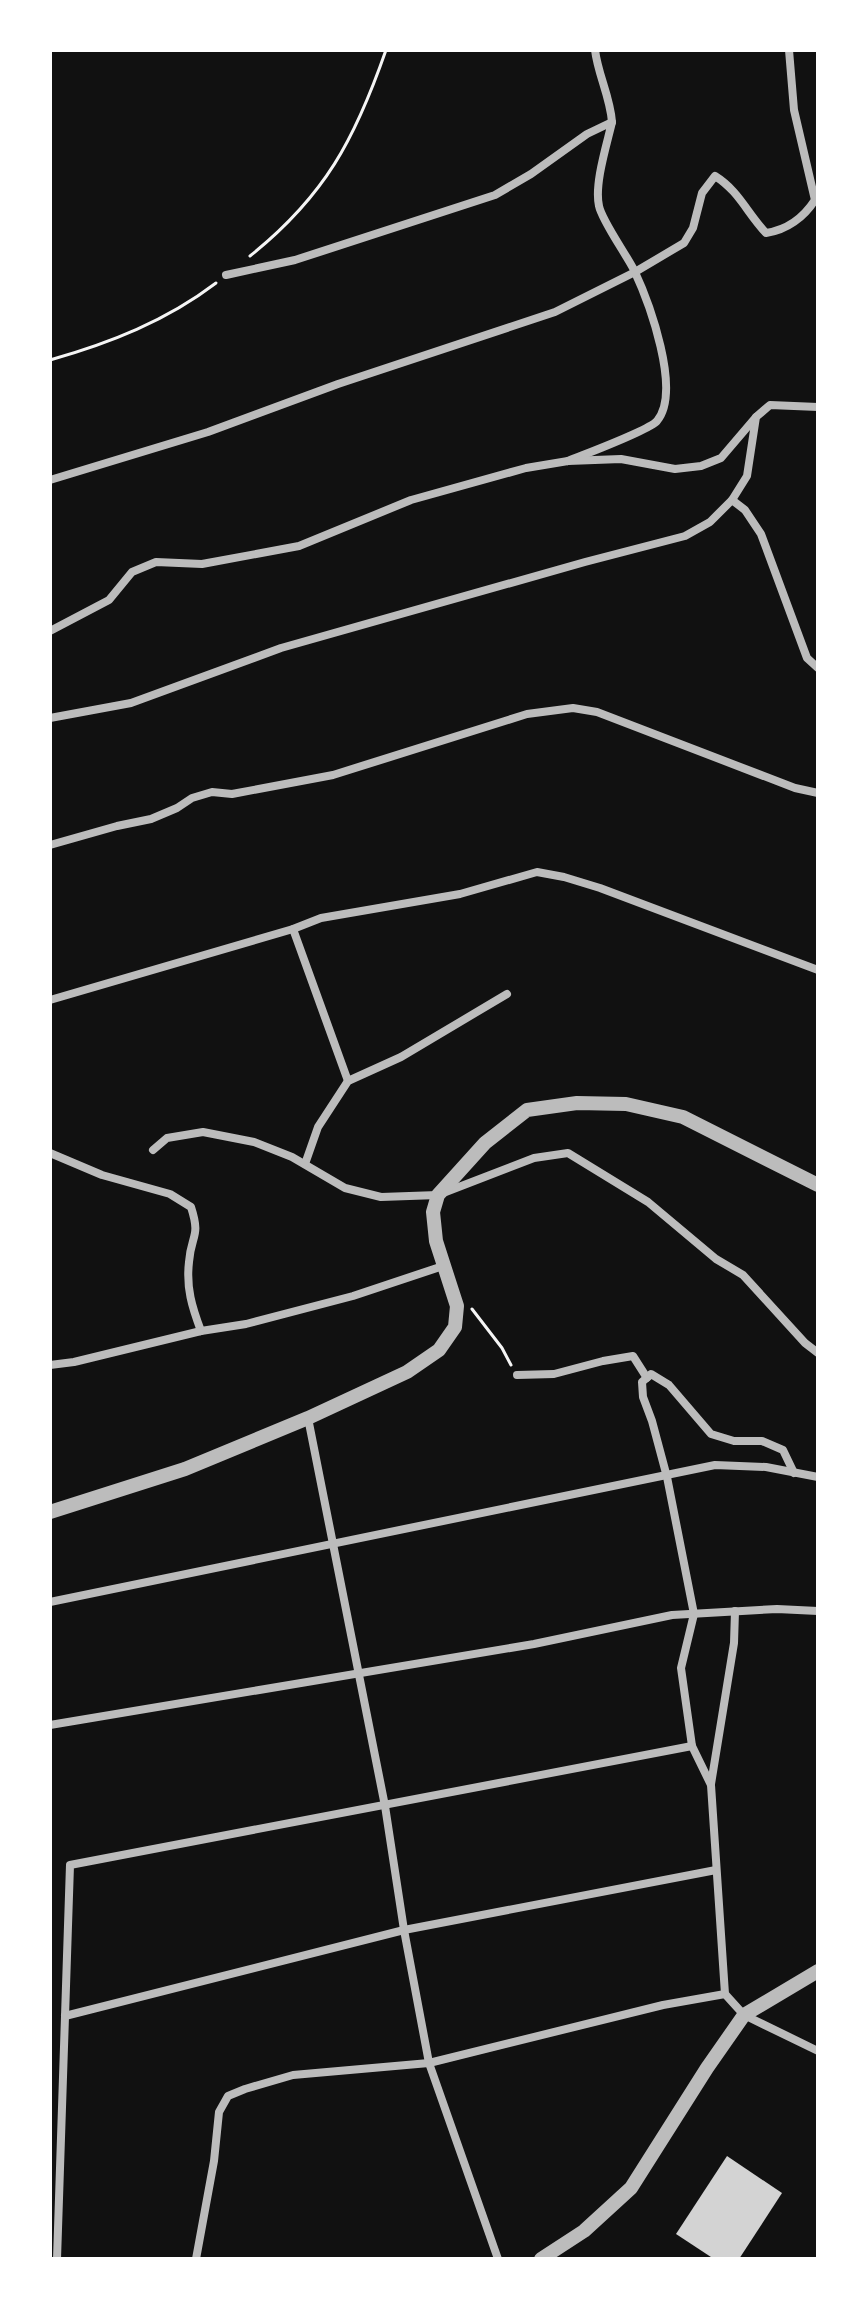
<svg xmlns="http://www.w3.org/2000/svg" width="868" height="2309" viewBox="0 0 868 2309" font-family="Quicksand,sans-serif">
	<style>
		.building { fill: #d3d3d3 }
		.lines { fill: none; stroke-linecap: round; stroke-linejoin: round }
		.path { stroke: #f5f5f5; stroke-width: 3 }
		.minor { stroke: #bcbcbc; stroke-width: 8 }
		.tertiary { stroke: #bcbcbc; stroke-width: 14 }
	</style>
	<rect width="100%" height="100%" fill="#111"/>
	<path class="building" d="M 727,2156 L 782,2193 L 739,2259 L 714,2259 L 676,2234 Z"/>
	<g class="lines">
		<g class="path">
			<path d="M 250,256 C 325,196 355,139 386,50"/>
			<path d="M 50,360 C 110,343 166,321 216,283"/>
			<path d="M 472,1309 L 502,1348 L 511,1365"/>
		</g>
		<g class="minor">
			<path d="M 595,50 C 598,75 610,96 612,122"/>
			<path d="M 226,275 L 295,260 L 495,195 L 531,174 L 587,134 L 612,122 C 607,144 594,184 599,206 C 602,221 626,254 634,270 C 649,302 682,391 657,421 C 648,431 585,454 568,461"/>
			<path d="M 818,407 L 770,405 L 756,417 L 747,476 L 732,500 L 745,510 L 761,534 L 807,658 L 818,668"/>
			<path d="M 50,480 L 208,432 L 338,384 L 555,312 L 635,272 L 684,243 L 693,228 L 702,193 L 715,176 C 739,191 747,213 766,233 C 787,230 804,217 815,200 L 794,110 L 789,50"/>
			<path d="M 50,631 L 109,600 L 132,572 L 156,562 L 202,564 L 299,546 L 411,500 L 526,468 L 568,461 L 621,459 L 675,469 L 701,466 L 721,458 L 756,417"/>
			<path d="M 50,718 L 131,703 L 281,648 L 585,562 L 685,536 L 710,522 L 732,500"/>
			<path d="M 50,845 L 117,826 L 151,819 L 177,808 L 192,798 L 212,792 L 232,794 L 333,775 L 527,714 L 573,708 L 597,712 L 795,788 L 818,793"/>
			<path d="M 293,929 L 348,1081"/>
			<path d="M 50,1000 L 293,929 L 321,918 L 460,894 L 537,872 L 564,877 L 600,888 L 818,970"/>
			<path d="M 153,1150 L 167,1138 L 203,1132 L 254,1142 L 292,1157 L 345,1188 L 381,1197 L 438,1195 L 534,1158 L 568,1153 L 648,1202 L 716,1259 L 743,1275 L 805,1343 L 818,1353"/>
			<path d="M 50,1153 L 102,1175 L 170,1194 L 191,1207 C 201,1238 191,1234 189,1262 C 186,1288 192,1307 201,1331"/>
			<path d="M 305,1164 L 318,1127 L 348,1081 L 401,1057 L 507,994"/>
			<path d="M 50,1365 L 74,1362 L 201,1331 L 246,1324 L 353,1296 L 443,1266"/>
			<path d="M 517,1375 L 554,1374 L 603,1361 L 633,1356 L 647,1378"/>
			<path d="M 308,1418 L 385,1806 L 404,1930 L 429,2063 L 498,2259"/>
			<path d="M 794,1473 L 783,1450 L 762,1441 L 734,1441 L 711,1434 L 669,1385 L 651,1374 L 642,1382 L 643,1397 L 652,1421 L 667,1477 L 694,1614 L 681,1668 L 692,1746 L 711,1785 L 725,1994 L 744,2015 L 818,2051"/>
			<path d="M 50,1602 L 715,1465 L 766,1467 L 818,1477"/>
			<path d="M 50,1725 L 534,1644 L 672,1615 L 777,1609 L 818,1611"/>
			<path d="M 711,1784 L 734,1643 L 735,1611"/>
			<path d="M 65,2016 L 404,1930 L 716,1870"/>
			<path d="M 57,2259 L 70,1865 L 692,1746"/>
			<path d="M 196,2259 L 214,2161 L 219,2112 L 228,2096 L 245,2089 L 293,2075 L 429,2063 L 663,2005 L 725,1994"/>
		</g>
		<g class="tertiary">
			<path d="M 50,1512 L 185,1469 L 308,1418 L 407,1372 L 439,1350 L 455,1327 L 457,1306 L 436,1241 L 433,1212 L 438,1195 L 485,1143 L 527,1110 L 577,1103 L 626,1104 L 683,1117 L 818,1185"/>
			<path d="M 541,2259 L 584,2231 L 631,2188 L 707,2068 L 744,2015 L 818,1971"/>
		</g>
	</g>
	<rect width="868" height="2309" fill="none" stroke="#ffffff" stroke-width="104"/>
</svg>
